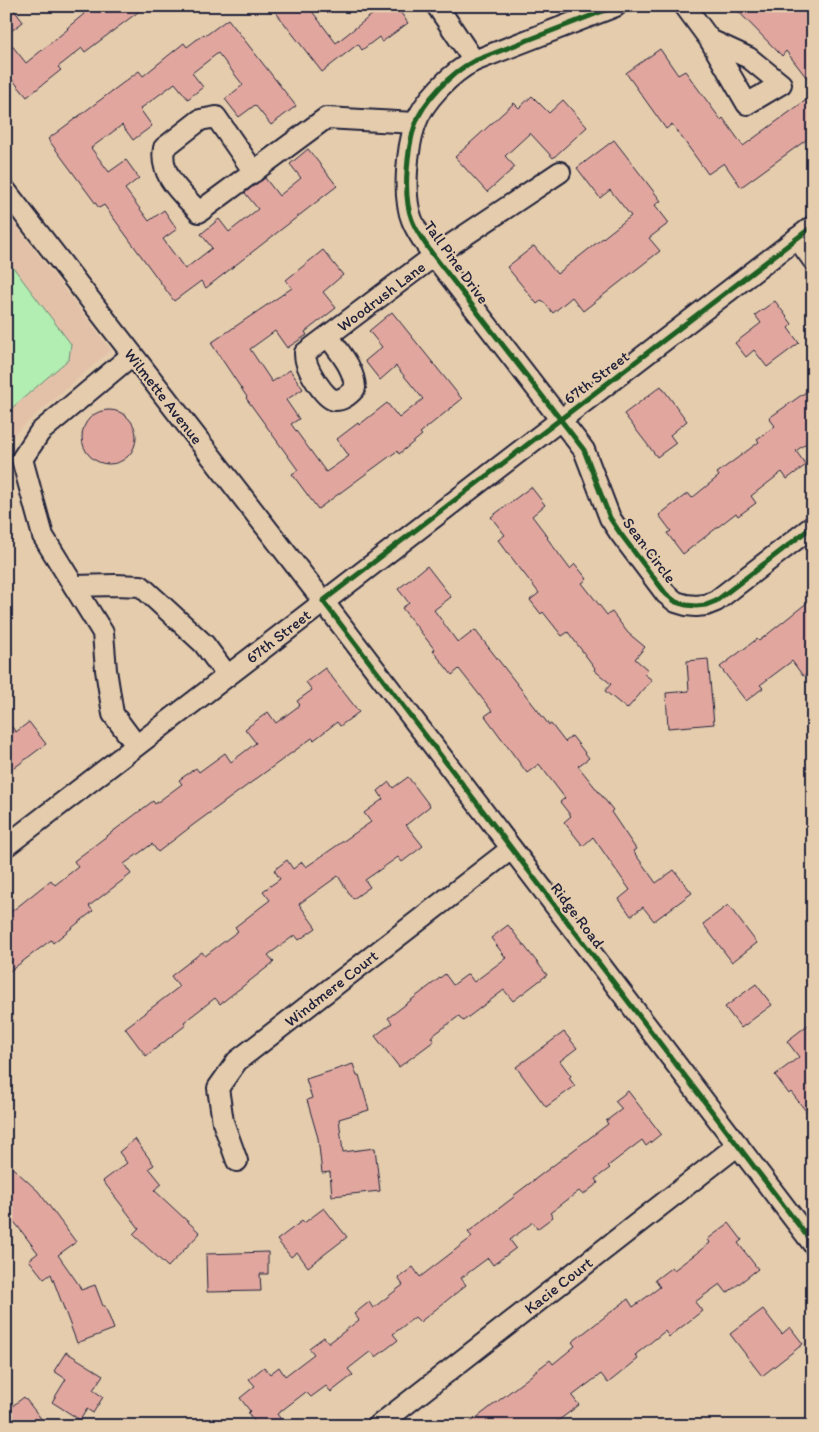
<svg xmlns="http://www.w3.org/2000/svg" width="819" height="1432" viewBox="0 0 819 1432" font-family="Itim,sans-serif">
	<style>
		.built { fill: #e3c1a9 }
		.green { fill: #b2edb1; stroke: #6a8876 }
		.building { fill: #e1a79f; stroke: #22223b }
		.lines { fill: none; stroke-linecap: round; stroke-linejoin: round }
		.minor-casing { stroke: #22223b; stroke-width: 24 }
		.minor { stroke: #e4ccad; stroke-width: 20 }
		.cycleway-casing { stroke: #e4ccad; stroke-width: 8 }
		.cycleway { stroke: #1b5e20; stroke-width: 5 }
		.labels { text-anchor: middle; stroke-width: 4.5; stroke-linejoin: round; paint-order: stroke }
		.street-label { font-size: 16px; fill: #22223b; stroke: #e4ccad }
	</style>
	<rect width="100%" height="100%" fill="#e4ccad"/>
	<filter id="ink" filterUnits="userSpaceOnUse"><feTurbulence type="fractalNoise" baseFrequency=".02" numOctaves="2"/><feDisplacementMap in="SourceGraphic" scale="10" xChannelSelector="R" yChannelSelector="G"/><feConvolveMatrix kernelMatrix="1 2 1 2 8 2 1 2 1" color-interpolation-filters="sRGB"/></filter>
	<g filter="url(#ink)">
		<path class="built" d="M 6,213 L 111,350 L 8,439 L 6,442 Z"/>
		<path class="green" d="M 6,258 L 71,344 L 69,359 L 6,413 Z"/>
		<g class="building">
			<path d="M 6,6 L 11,6 L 23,22 L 6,35 Z"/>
			<path d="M 78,6 L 146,6 L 85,52 L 82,48 L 58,67 L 61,70 L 27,97 L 6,72 L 6,38 L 26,63 L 68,29 L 67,28 L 84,14 Z"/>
			<path d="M 271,6 L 308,6 L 336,43 L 373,14 L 367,6 L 396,6 L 408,23 L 382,42 L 379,37 L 362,50 L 358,44 L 322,72 Z"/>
			<path d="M 733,6 L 804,6 L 813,16 L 813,86 L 786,51 L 782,56 Z"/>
			<path d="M 228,19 L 296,106 L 271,125 L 255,105 L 239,117 L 225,99 L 243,85 L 218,53 L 192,73 L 203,87 L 188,99 L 175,83 L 140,109 L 152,126 L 133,140 L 122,125 L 91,148 L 109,172 L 126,160 L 139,178 L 125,189 L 149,221 L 164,210 L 177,229 L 163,239 L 185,269 L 212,248 L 201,234 L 219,219 L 229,232 L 258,209 L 245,193 L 252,187 L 265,178 L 279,196 L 301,178 L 290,164 L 308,149 L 337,186 L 206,288 L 201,281 L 174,301 L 104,205 L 99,208 L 48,139 L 139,71 L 143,76 L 184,43 L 187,47 L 204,34 L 205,36 Z"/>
			<path d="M 660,49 L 678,75 L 685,71 L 721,120 L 723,118 L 743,146 L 813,95 L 813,135 L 741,187 L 724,163 L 708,174 L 672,124 L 666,129 L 626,73 Z"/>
			<path d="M 532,96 L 549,113 L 563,100 L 587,127 L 553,158 L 530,133 L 505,156 L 515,167 L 487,192 L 455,157 L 514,103 L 519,108 Z"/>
			<path d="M 614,140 L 661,201 L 655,205 L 669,223 L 649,238 L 660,251 L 583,311 L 572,297 L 553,313 L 542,300 L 537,304 L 507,267 L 534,246 L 557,274 L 631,216 L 610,190 L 600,198 L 577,168 Z"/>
			<path d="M 323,250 L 343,275 L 323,292 L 336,308 L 305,332 L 307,335 L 287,348 L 275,331 L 250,349 L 272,382 L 290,370 L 303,389 L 286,400 L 299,419 L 291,424 L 326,472 L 349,456 L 337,439 L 358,423 L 359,425 L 387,403 L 399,418 L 423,399 L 396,366 L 380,380 L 365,361 L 382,347 L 369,331 L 392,312 L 462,399 L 420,433 L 422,435 L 399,454 L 397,451 L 318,509 L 292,474 L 298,470 L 246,398 L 247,397 L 211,343 L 292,288 L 286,280 Z"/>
			<path d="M 775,301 L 792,324 L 788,328 L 799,343 L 767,367 L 754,350 L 746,357 L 735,343 L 761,323 L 755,315 Z"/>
			<path d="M 661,386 L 687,421 L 670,435 L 676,443 L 657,457 L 624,414 Z"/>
			<path d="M 813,387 L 813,438 L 796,451 L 806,465 L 787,479 L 782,472 L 751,496 L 756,503 L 738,516 L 736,513 L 683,554 L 667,533 L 671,531 L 659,515 L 688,493 L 692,498 L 719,476 L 717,473 L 759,442 L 757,439 L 775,426 L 769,418 Z"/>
			<circle cx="109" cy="437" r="27"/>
			<path d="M 531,487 L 545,505 L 532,516 L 548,537 L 547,538 L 570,569 L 575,564 L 587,579 L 582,583 L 607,615 L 612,612 L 628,633 L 645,647 L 635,659 L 648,670 L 644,674 L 652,680 L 627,709 L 605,691 L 611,684 L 594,670 L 595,668 L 568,632 L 562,636 L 543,612 L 541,614 L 530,600 L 539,593 L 498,540 L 505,535 L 491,517 Z"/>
			<path d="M 427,566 L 451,597 L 434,610 L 458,643 L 475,630 L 549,725 L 551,724 L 565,742 L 572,736 L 589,758 L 578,766 L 613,810 L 611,812 L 636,849 L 633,851 L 656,883 L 674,870 L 692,893 L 654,921 L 643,907 L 631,916 L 619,899 L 630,890 L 593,837 L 583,846 L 564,822 L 571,816 L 560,802 L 565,798 L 539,764 L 527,773 L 485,716 L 492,711 L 459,669 L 452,675 L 433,651 L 435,650 L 402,608 L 409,603 L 398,589 Z"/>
			<path d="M 813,598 L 813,669 L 803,676 L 792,661 L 760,685 L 763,688 L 746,701 L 720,667 L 757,639 L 759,641 Z"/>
			<path d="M 708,659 L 714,724 L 668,728 L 666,693 L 689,691 L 687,661 Z"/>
			<path d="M 325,668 L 359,712 L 340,726 L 337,722 L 314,740 L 312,738 L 193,825 L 158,852 L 152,844 L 124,864 L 131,874 L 89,906 L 93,911 L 53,943 L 51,940 L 6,974 L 6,916 L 51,880 L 55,885 L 78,867 L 74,861 L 153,801 L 155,804 L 182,784 L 179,780 L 196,768 L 199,772 L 225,753 L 231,762 L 256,743 L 245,729 L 268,712 L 276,723 L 300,705 L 297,701 L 312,690 L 306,682 Z"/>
			<path d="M 6,720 L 16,732 L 29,722 L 46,744 L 6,774 Z"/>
			<path d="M 408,777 L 430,806 L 406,825 L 423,846 L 402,862 L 398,857 L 365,880 L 370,887 L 353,899 L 338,876 L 299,904 L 316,928 L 299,940 L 295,935 L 268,955 L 274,962 L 220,1004 L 215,998 L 184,1022 L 186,1025 L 146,1056 L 125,1028 L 179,987 L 171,976 L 202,952 L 205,956 L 238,931 L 235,927 L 270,900 L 263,891 L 280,879 L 274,870 L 287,860 L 293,869 L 302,862 L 306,867 L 371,822 L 364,813 L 383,799 L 378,791 L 389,782 L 393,788 Z"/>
			<path d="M 728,905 L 757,943 L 732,962 L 703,924 Z"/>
			<path d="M 508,925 L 547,975 L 513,1001 L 504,990 L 463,1021 L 459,1016 L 431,1037 L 434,1041 L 399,1067 L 375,1036 L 392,1023 L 388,1018 L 445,974 L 453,985 L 468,974 L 474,982 L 506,958 L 491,938 Z"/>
			<path d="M 756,984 L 772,1005 L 741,1028 L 725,1007 Z"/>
			<path d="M 813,1021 L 813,1120 L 791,1092 L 789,1094 L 775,1075 L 799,1057 L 787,1041 Z"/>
			<path d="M 564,1032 L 577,1048 L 560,1061 L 571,1076 L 569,1078 L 575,1086 L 546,1107 L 516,1067 Z"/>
			<path d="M 353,1064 L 357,1076 L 359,1075 L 369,1110 L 339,1119 L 343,1152 L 375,1148 L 380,1191 L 332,1196 L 330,1172 L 322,1173 L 318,1138 L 307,1100 L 312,1098 L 306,1079 Z"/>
			<path d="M 628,1091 L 661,1134 L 646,1146 L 642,1140 L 608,1166 L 610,1168 L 595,1179 L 598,1183 L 583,1195 L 579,1191 L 550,1213 L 553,1217 L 537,1229 L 533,1222 L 510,1240 L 516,1248 L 493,1265 L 488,1258 L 461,1278 L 466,1285 L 420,1322 L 415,1317 L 393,1334 L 398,1340 L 376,1357 L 371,1351 L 348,1369 L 353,1375 L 331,1392 L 326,1386 L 311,1397 L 306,1392 L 277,1414 L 286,1426 L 258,1426 L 248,1413 L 250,1411 L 240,1398 L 255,1386 L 249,1379 L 264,1367 L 270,1374 L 279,1367 L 285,1376 L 314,1354 L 309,1348 L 324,1337 L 329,1343 L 359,1320 L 354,1314 L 369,1302 L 373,1308 L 403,1285 L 398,1278 L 413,1267 L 420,1277 L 472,1237 L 468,1232 L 514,1197 L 513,1196 L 608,1124 L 606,1121 L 622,1109 L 615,1101 Z"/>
			<path d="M 135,1139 L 154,1165 L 149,1168 L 162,1184 L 154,1190 L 200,1233 L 168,1267 L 133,1234 L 139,1228 L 103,1181 L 127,1163 L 119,1152 Z"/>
			<path d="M 6,1162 L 38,1191 L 76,1242 L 58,1255 L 79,1285 L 81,1290 L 95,1285 L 103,1306 L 105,1306 L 114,1329 L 77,1343 L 51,1274 L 44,1279 L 29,1260 L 38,1253 L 16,1224 L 6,1215 Z"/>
			<path d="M 324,1208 L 347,1237 L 308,1267 L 297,1252 L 291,1257 L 277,1240 L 302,1221 L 304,1223 Z"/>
			<path d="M 729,1223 L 742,1240 L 738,1243 L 758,1269 L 727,1293 L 720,1284 L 695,1302 L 702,1311 L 669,1337 L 665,1331 L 635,1355 L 638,1359 L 608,1383 L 601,1374 L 572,1396 L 579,1405 L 551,1426 L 466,1426 L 533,1374 L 533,1373 L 550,1360 L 553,1364 L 575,1346 L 572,1342 L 628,1299 L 633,1307 L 660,1287 L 655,1280 L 672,1267 L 674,1270 L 710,1243 L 708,1239 Z"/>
			<path d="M 268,1252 L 268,1274 L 260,1274 L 261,1291 L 207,1292 L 206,1254 Z"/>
			<path d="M 763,1309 L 782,1334 L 790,1327 L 803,1344 L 762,1376 L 730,1334 Z"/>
			<path d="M 66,1352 L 103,1375 L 93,1390 L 103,1397 L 93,1413 L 87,1409 L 80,1420 L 52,1402 L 66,1379 L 54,1371 Z"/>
			<path d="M 24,1397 L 47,1426 L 6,1426 L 6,1411 Z"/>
		</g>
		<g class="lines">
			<defs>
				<g id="minor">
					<path d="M 437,6 L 474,61"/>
					<path d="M 616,6 L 474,61 C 452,72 423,101 415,125 C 410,140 408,155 407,171 C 406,187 406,205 412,220 C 417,233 426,245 434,256 L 584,450 L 610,518 L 620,533 L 666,594 L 676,602 L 686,605 L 696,606 L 706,605 L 716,601 L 813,526"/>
					<path d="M 685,6 L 710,40 L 747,104 L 781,84 L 749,58 L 710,40"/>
					<path d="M 254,172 L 216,117 L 200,120 L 164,148 C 159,176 182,193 199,212 L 326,118 L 415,123"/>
					<path d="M 6,191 L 323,601 L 813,1244"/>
					<path d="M 797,238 L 813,260"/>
					<path d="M 328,336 C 339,352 354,367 355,388 C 350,394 344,400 335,400 C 325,400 308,370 306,361 C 305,358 305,355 305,353 L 434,256 L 560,172"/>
					<path d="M 132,355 L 40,432 L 22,459 L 43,536 L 103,633 L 106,670 L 113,714 L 136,745"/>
					<path d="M 74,586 L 115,585 L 141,586 L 204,644 L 227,675"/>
					<path d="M 6,846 L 813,226"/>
					<path d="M 237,1161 L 223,1122 L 218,1088 L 237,1061 L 511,849"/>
					<path d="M 378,1426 L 738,1145"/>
				</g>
			</defs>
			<use href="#minor" class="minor-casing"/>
			<use href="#minor" class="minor"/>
			<defs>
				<g id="cycleway">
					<path d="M 616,6 L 474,61 C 452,72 423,101 415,125 C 410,140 408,155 407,171 C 406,187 406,205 412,220 C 417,233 426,245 434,256 L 584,450 L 610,518 L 620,533 L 666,594 L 676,602 L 686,605 L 696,606 L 706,605 L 716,601 L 813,526"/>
					<path d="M 813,226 L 323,601 L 813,1244"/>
				</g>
			</defs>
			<use href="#cycleway" class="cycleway-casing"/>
			<use href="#cycleway" class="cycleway"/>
		</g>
	</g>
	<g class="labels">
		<g class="street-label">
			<text transform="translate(457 262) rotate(54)" y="6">Tall Pine Drive</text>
			<text transform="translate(381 296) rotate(-37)" y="6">Woodrush Lane</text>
			<text transform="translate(596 377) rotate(-37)" y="6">67th Street</text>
			<text transform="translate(164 396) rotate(52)" y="6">Wilmette Avenue</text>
			<text transform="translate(650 550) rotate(53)" y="6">Sean Circle</text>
			<text transform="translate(278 636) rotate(-38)" y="6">67th Street</text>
			<text transform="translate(578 915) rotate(53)" y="6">Ridge Road</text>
			<text transform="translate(331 988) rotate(-38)" y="6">Windmere Court</text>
			<text transform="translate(558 1285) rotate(-38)" y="6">Kacie Court</text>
		</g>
	</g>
	<rect width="819" height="1432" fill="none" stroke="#e4ccad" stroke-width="25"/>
	<rect x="12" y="12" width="794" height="1407" fill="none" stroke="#22223b" stroke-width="2" filter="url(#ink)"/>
</svg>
